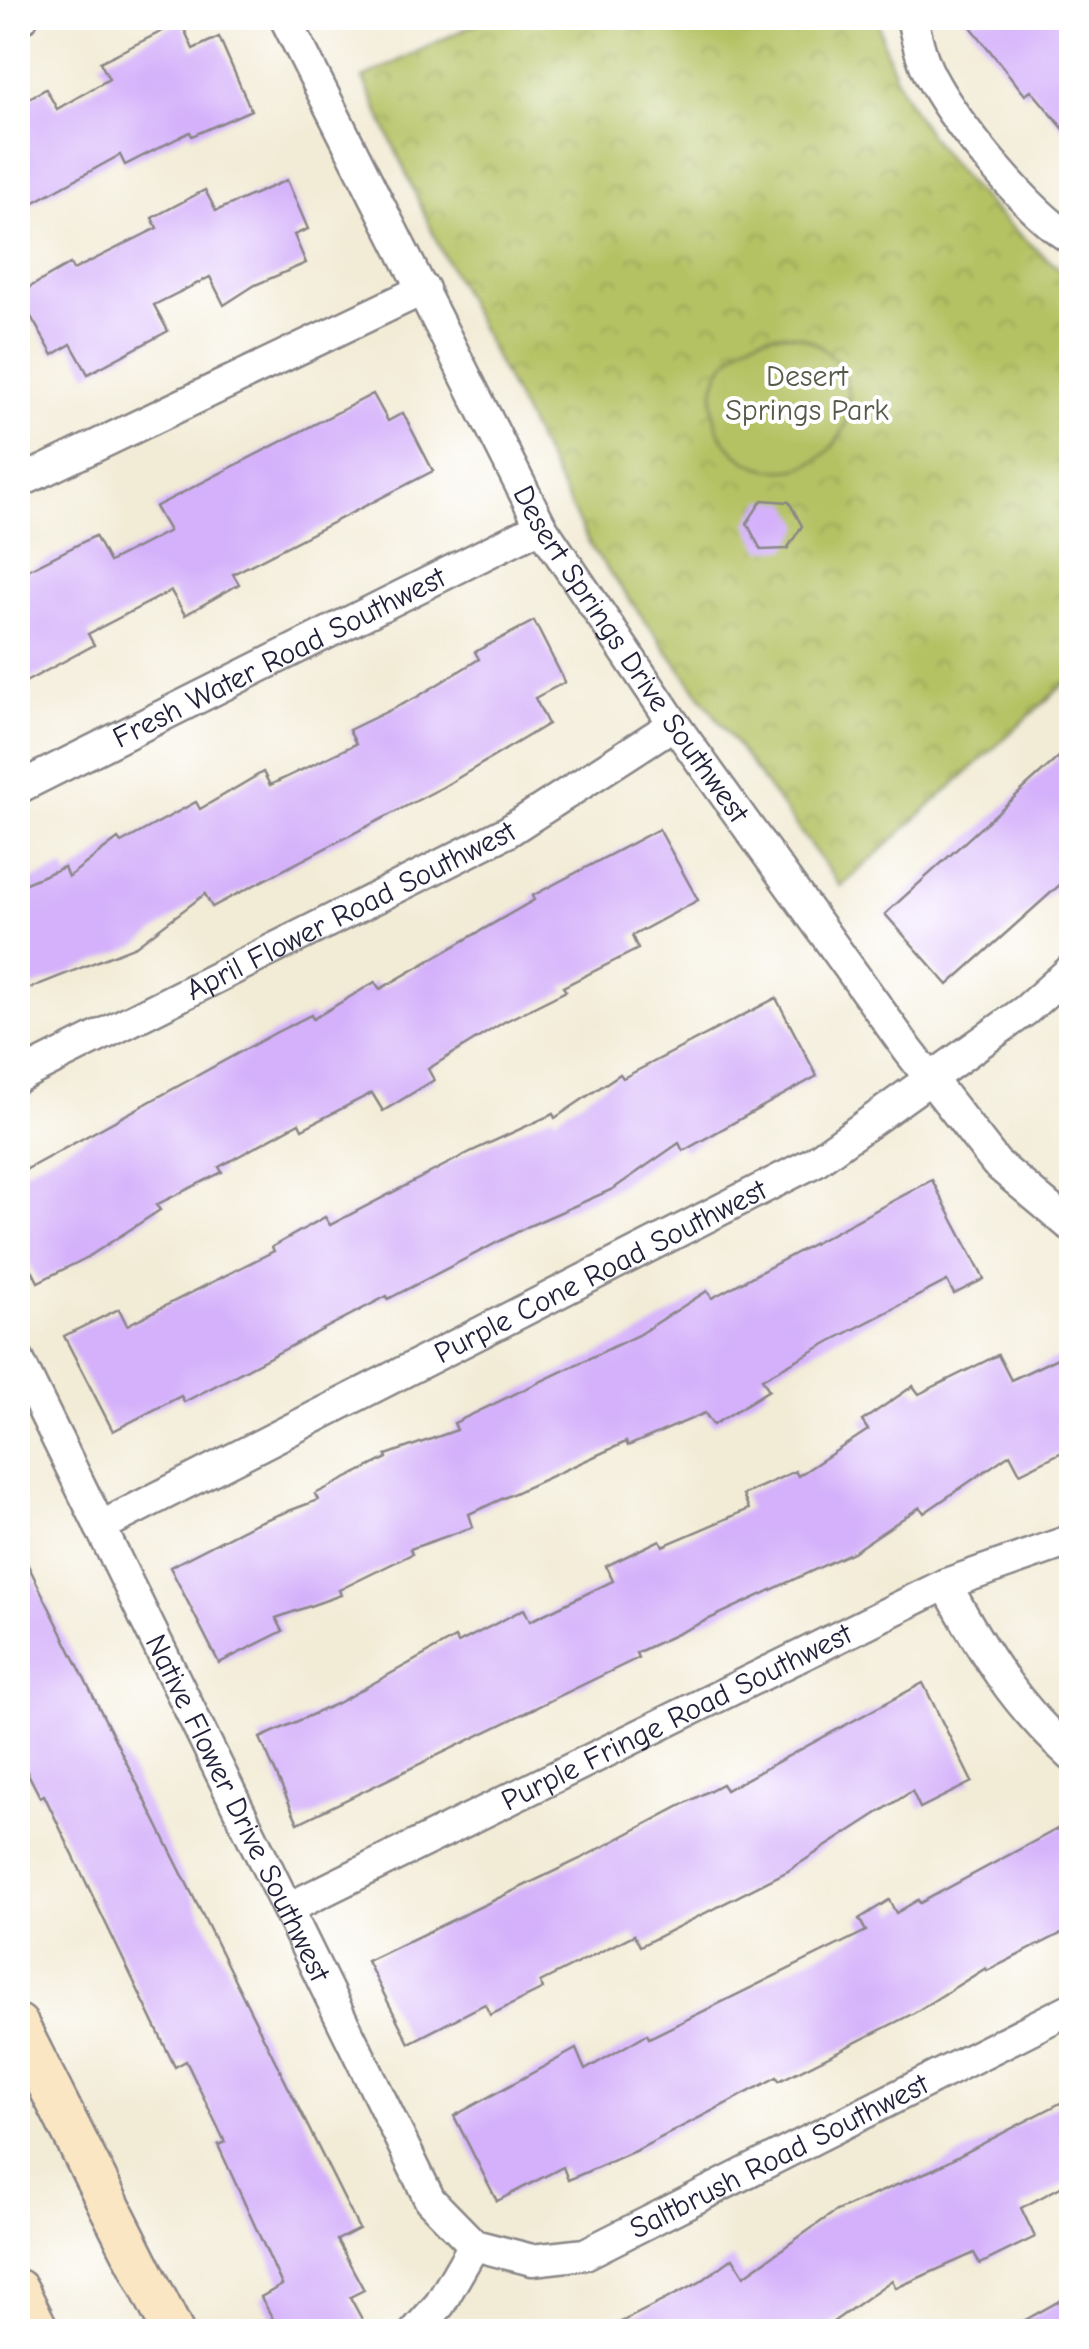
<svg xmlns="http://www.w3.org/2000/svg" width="1089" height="2349" viewBox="0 0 1089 2349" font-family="'Comic Neue',sans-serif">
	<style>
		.park { fill: url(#park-crowns); stroke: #6c7250; stroke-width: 2.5 }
		.pitch { fill: #b5c264; stroke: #6c7250; stroke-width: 2.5 }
		.building { fill: #d4b1fa }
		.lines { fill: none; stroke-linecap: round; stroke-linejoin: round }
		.minor-casing { stroke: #8a8688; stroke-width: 35 }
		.secondary-casing { stroke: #8a8688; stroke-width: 45 }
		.minor { stroke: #fff; stroke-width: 30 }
		.secondary { stroke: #fbe6c4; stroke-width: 40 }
		.labels { text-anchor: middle; stroke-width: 8; stroke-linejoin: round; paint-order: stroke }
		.park-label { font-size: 30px; fill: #555a49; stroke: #fff }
		.street-label { font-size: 30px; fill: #22223b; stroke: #fff }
	</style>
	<defs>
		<pattern id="park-crowns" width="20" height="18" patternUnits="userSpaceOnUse" patternTransform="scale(2.5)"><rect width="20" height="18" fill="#b5c264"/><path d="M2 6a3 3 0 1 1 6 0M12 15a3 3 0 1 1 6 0" fill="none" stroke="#9ba658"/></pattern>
	</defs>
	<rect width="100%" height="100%" fill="#fff"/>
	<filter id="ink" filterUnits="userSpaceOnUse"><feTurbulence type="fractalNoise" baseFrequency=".01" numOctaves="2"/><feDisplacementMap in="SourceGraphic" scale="20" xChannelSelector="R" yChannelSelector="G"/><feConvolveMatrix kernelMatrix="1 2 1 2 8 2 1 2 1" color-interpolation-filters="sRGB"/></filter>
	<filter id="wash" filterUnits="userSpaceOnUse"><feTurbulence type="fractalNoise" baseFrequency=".0048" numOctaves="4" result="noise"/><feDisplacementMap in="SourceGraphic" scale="40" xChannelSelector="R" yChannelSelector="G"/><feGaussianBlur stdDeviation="2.25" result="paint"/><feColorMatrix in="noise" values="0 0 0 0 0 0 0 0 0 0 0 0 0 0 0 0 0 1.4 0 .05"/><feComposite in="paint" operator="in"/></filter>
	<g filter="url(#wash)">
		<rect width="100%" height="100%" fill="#f2ebd5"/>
		<path class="park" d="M 487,18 L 878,18 C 894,121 993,216 1071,278 L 1071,678 L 841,887 L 591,547 L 439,246 L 363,78 Z"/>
		<circle class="pitch" cx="781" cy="402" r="68"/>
		<g id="blocks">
			<g class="building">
				<path d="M 964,18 L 1072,18 L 1072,139 L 1031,90 L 1025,95 Z"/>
				<path d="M 181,22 L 193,49 L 219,37 L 251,110 L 192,136 L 190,132 L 125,165 L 120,155 L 18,211 L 18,104 L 46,89 L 57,109 L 109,79 L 100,62 Z"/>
				<path d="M 287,180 L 308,229 L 294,235 L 306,263 L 255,285 L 224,305 L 210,277 L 154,305 L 168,331 L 88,374 L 71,344 L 53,355 L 18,294 L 70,264 L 73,270 L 157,228 L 152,218 L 205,190 L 216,211 Z"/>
				<path d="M 373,394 L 388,421 L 403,413 L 433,471 L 233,574 L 239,584 L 185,615 L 171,591 L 88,634 L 94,645 L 18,686 L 18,575 L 95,536 L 109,562 L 169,531 L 155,507 Z"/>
				<path d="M 762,500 L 789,502 L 802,526 L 787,549 L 761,550 L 747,523 Z"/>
				<path d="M 534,621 L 565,682 L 535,698 L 548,724 L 443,787 L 212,907 L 205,894 L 136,946 L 18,993 L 18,886 L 64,867 L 68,877 L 118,839 L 121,843 L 196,802 L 200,809 L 263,772 L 270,785 L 356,744 L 349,730 L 417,697 L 479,659 L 475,652 Z"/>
				<path d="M 1072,745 L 1072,874 L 948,985 L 885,914 Z"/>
				<path d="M 659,829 L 698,900 L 632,936 L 638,949 L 563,987 L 566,991 L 504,1022 L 428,1069 L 434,1080 L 383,1111 L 372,1093 L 302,1129 L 299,1123 L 219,1167 L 222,1172 L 156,1205 L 160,1210 L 88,1257 L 38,1282 L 18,1241 L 18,1174 L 275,1033 L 311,1015 L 313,1019 L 375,982 L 380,989 L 534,900 L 532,896 Z"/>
				<path d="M 776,998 L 817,1076 L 683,1151 L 679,1143 L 613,1189 L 529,1226 L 388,1299 L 387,1296 L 184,1402 L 181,1396 L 113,1431 L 64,1336 L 119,1309 L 127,1325 L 274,1251 L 272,1247 L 325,1217 L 330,1225 L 472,1151 L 553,1114 L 555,1118 L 620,1074 L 623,1078 Z"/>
				<path d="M 932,1180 L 984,1279 L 954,1294 L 947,1281 L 833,1340 L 762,1379 L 769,1390 L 713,1425 L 705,1413 L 628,1446 L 626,1442 L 469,1514 L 473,1527 L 410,1549 L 412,1554 L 339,1590 L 341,1595 L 276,1618 L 283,1631 L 219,1663 L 170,1567 L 254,1524 L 318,1500 L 315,1494 L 387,1458 L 386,1455 L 457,1430 L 454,1423 L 638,1335 L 707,1291 L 712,1298 Z"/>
				<path d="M 1072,1351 L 1072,1447 L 1020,1473 L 1010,1454 L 924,1513 L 920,1507 L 853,1552 L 636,1653 L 638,1658 L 298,1823 L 260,1738 L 336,1704 L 455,1638 L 458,1643 L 524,1609 L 530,1621 L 613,1581 L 606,1566 L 660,1540 L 663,1546 L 749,1509 L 743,1495 L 795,1471 L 798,1476 L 868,1430 L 862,1421 L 913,1386 L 919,1394 L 998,1355 L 1011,1380 Z"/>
				<path d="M 18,1545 L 359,2229 L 337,2240 L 364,2290 L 350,2297 L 363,2321 L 344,2332 L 280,2332 L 261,2297 L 282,2285 L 218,2145 L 225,2142 L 186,2061 L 175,2067 L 44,1795 L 40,1797 L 18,1754 Z"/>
				<path d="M 923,1683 L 972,1782 L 920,1808 L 912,1791 L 788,1871 L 640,1946 L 634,1935 L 540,1982 L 543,1989 L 490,2015 L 485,2004 L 409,2043 L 367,1961 L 580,1859 L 722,1784 L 726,1790 Z"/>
				<path d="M 1072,1821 L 1072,1928 L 987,1971 L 986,1968 L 914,2013 L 779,2081 L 777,2077 L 637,2150 L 568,2180 L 563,2167 L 497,2201 L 454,2116 L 576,2049 L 585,2070 L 647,2034 L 649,2038 L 866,1931 L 859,1919 L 889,1900 L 896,1913 L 918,1900 L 920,1903 Z"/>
				<path d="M 1072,2097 L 1072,2181 L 1021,2208 L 1035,2237 L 980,2264 L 974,2253 L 896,2288 L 892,2280 L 819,2332 L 601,2332 L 700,2282 L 733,2258 L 744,2276 L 836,2211 L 934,2169 Z"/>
				<path d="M 1072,2294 L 1072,2332 L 1004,2332 Z"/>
			</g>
		</g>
	</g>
	<g filter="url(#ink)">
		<use href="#blocks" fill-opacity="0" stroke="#8a8688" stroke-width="2.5"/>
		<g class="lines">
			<defs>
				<g id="minor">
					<path id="s1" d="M 285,18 L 541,526 L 674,724 L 908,1050 L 996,1163 L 1072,1227"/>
					<path d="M 912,18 C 917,40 922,63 934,83 C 958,126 1030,215 1072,239"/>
					<path d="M 18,20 L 22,18"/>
					<path d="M 18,483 L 424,289"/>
					<path id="s2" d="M 18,788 L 541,526"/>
					<path id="s3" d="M 18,1077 L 507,832 L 674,724"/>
					<path id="s4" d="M 18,1359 L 430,2200 L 474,2245 L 532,2260 L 585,2254 L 1072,2008"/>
					<path id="s5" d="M 100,1527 L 814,1162 L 1026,1010 L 1072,969"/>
					<path d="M 946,1584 C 981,1650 1016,1706 1072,1756"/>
					<path id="s6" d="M 289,1908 L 946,1584 L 1072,1540"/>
					<path d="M 415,2332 L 440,2304 L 474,2245"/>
				</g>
				<g id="secondary">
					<path d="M 18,2025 L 173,2332"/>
					<path d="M 18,2290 L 39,2332"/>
				</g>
			</defs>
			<use href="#minor" class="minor-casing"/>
			<use href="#secondary" class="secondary-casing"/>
			<use href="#minor" class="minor"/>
			<use href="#secondary" class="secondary"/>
		</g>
	</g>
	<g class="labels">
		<g class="park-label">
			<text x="807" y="386">Desert<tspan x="807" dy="34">Springs Park</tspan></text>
		</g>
		<g class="street-label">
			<text dy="10" stroke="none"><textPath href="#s1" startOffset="725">Desert Springs Drive Southwest</textPath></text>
			<text dy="10" stroke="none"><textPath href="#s2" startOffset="292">Fresh Water Road Southwest</textPath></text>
			<text dy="10" stroke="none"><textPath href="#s3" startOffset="372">April Flower Road Southwest</textPath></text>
			<text dy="10" stroke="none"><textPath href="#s5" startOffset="562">Purple Cone Road Southwest</textPath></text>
			<text dy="10" stroke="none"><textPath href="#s6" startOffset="432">Purple Fringe Road Southwest</textPath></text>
			<text dy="10" stroke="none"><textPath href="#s4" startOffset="500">Native Flower Drive Southwest</textPath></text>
			<text dy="10" stroke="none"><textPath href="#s4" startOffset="1330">Saltbrush Road Southwest</textPath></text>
		</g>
	</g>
	<rect width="1089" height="2349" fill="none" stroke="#fff" stroke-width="60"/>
</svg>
